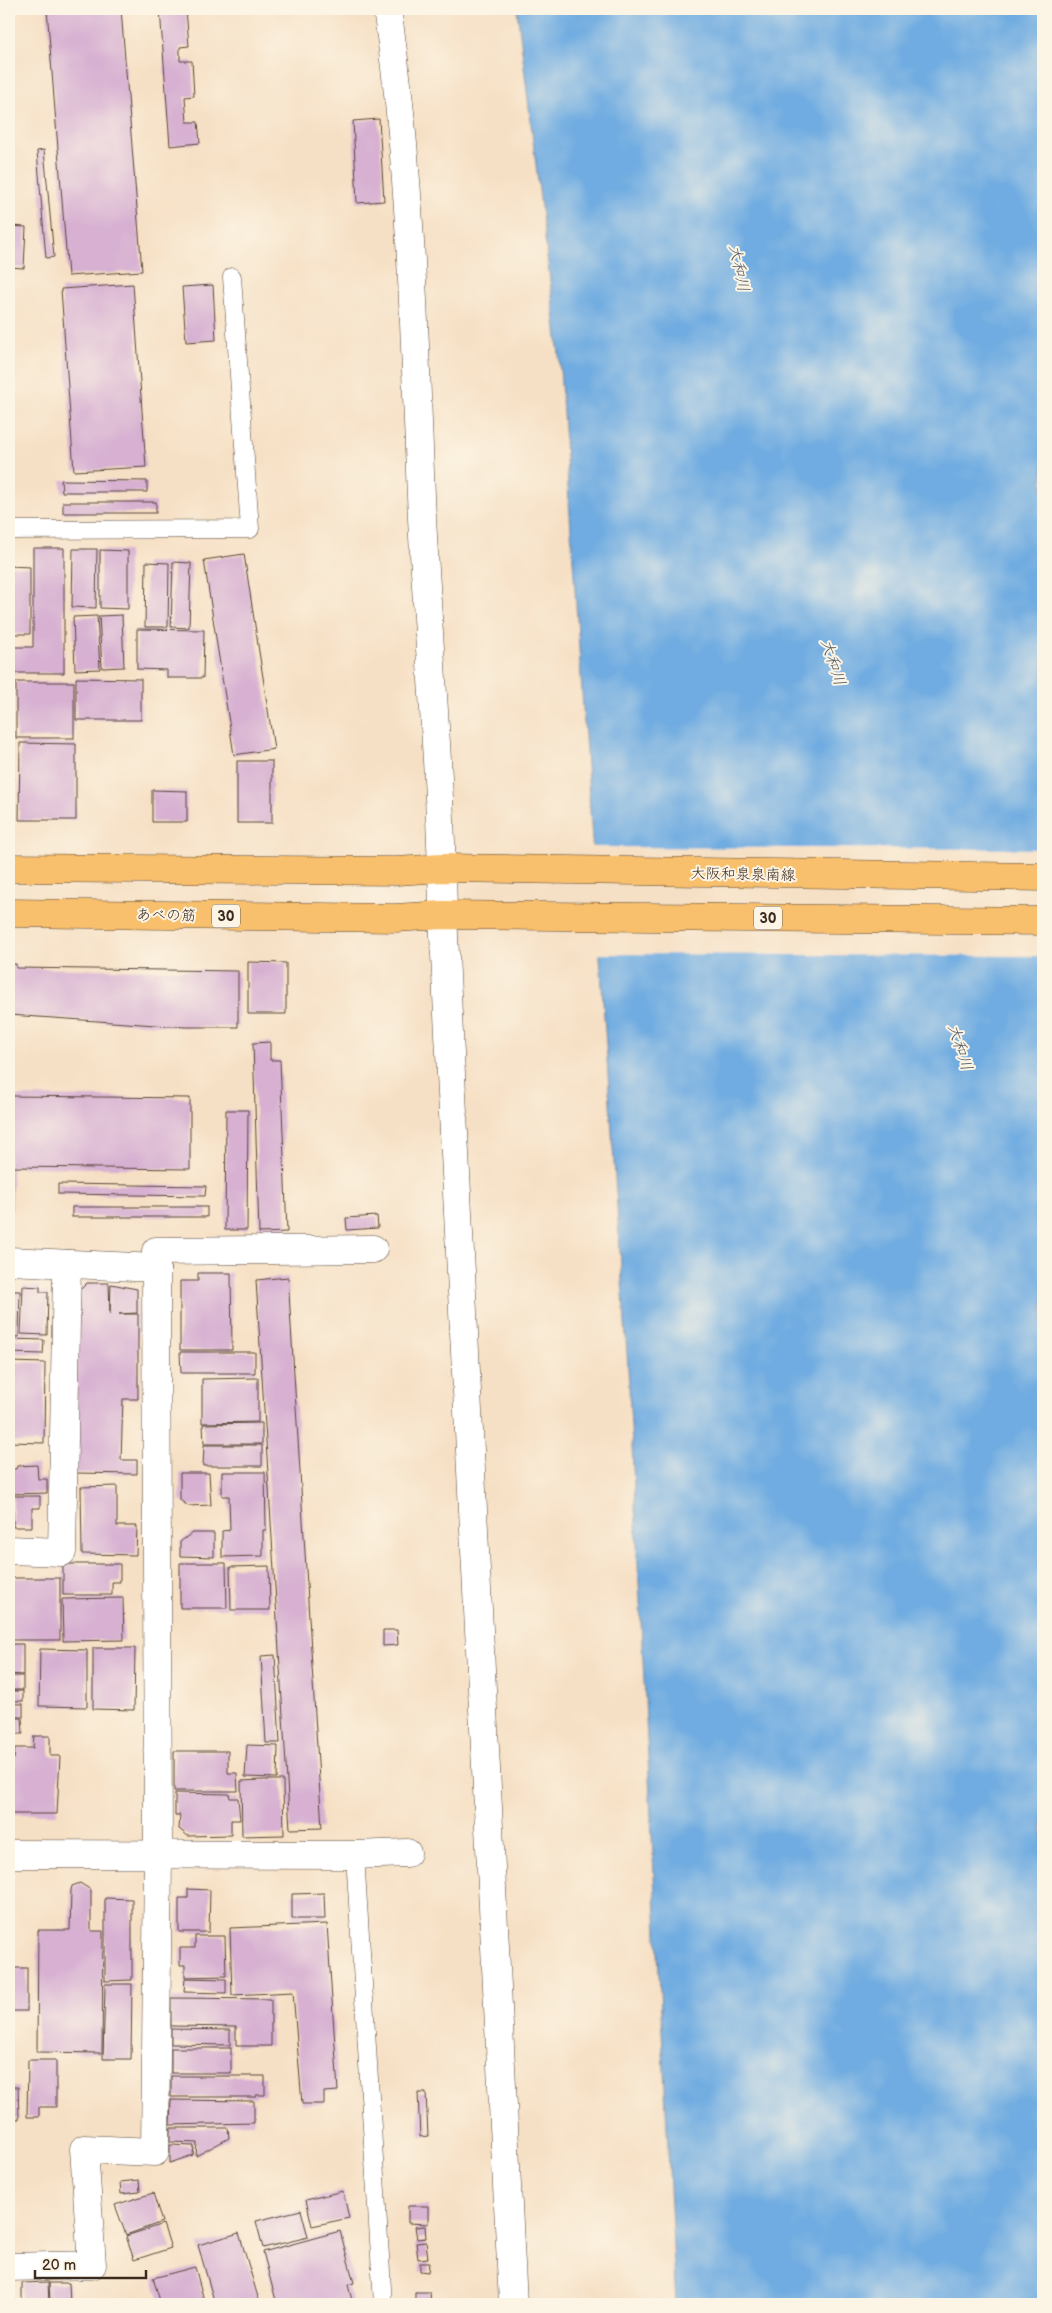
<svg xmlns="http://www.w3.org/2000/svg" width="1052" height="2313" viewBox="0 0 1052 2313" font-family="'Balsamiq Sans','Klee One',sans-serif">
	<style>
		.water { fill: #70ace1; stroke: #566b80 }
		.pier { fill: #f6e0c5 }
		.building { fill: #d7b0d2 }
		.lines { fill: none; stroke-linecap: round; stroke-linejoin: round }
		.lane-casing { stroke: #574537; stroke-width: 19 }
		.street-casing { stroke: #574537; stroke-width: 29 }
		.primary-casing { stroke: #574537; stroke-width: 29 }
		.lane { stroke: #fff; stroke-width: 18 }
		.street { stroke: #fff; stroke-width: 28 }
		.primary { stroke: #f8bf6c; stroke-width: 28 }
		.labels { text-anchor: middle; stroke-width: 4; stroke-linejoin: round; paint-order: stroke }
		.shield { fill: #fcf5e5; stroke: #75675a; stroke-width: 1 }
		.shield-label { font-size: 14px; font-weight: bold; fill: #3b2a1e }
		.street-label { font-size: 15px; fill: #3b2a1e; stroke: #fcf5e5 }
		.water-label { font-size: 16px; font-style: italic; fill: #4e5862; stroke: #fcf5e5 }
	</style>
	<rect width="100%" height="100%" fill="#fcf5e5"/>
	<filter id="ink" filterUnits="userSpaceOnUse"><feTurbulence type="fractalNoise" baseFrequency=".02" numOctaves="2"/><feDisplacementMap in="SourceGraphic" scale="10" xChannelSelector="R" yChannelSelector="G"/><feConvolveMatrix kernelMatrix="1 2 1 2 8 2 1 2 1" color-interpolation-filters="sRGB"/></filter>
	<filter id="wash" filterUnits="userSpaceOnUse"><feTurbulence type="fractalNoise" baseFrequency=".0096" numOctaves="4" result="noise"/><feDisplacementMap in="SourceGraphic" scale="20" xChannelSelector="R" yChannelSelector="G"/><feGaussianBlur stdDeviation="1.12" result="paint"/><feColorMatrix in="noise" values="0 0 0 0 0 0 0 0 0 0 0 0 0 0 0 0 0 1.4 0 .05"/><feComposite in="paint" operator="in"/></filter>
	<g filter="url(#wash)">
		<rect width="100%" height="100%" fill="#f6e0c5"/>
		<path class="water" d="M 517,9 L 1043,9 L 1043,2304 L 676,2304 L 628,1368 L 559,354 Z"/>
		<path class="pier" d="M 590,847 L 1043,849 L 1043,956 L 597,954 Z"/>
		<g id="blocks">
			<g class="building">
				<path d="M 47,9 L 121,9 L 142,271 L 68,276 Z"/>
				<path d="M 160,9 L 186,9 L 189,46 L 180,47 L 180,61 L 192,61 L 194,96 L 185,97 L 187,122 L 198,122 L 200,143 L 170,146 Z"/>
				<path d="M 379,119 L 384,201 L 357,203 L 353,121 Z"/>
				<path d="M 44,150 L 54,257 L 46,258 L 37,151 Z"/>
				<path d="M 9,226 L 26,227 L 24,268 L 9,267 Z"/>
				<path d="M 133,284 L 146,467 L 74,471 L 61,289 Z"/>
				<path d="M 213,285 L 216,340 L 186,342 L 182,287 Z"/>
				<path d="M 61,480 L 147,481 L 147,492 L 62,492 Z"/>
				<rect x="63" y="502" width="93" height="11"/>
				<path d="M 33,548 L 64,548 L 64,673 L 9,673 L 9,647 L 33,647 Z"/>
				<path d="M 73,549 L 97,549 L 96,608 L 72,607 Z"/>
				<path d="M 100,550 L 128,551 L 128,609 L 100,608 Z"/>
				<path d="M 244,554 L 274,749 L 234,755 L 204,560 Z"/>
				<path d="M 146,562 L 169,563 L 168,627 L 145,627 Z"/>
				<path d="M 173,562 L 191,563 L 189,628 L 171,627 Z"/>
				<path d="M 9,566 L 30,567 L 30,634 L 9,634 Z"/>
				<path d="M 122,615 L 124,667 L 102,668 L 99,616 Z"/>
				<path d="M 97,616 L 100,669 L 75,670 L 73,617 Z"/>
				<path d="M 137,629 L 204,630 L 203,678 L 167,678 L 167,670 L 137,669 Z"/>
				<path d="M 76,678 L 141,679 L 141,720 L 76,720 Z"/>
				<rect x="16" y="682" width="58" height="56"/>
				<path d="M 20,743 L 76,744 L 76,820 L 19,820 Z"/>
				<rect x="237" y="761" width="35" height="62"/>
				<rect x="9" y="777" width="4" height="40"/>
				<path d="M 152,790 L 187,791 L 187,822 L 152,822 Z"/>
				<path d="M 248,962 L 286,963 L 286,1014 L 248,1014 Z"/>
				<path d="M 9,964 L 16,964 L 16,968 L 238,971 L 238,1027 L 185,1027 L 9,1015 Z"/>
				<path d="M 270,1042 L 270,1060 L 280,1060 L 287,1232 L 259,1233 L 253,1043 Z"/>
				<path d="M 9,1096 L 190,1098 L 190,1169 L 12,1167 L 12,1209 L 9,1209 Z"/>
				<path d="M 226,1110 L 248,1110 L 247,1230 L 225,1230 Z"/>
				<path d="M 58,1184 L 206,1186 L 205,1196 L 58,1194 Z"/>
				<rect x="72" y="1207" width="135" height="10"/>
				<path d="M 377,1216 L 378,1228 L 347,1230 L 346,1218 Z"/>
				<path d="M 198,1273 L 231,1273 L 232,1350 L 180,1350 L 180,1281 L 198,1281 Z"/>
				<path d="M 288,1277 L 322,1828 L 290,1829 L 256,1280 Z"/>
				<path d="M 87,1283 L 109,1283 L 110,1314 L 111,1284 L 137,1289 L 137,1313 L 119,1314 L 138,1314 L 138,1399 L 123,1399 L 121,1460 L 137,1460 L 137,1474 L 74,1473 L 77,1293 Z"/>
				<path d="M 23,1286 L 40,1287 L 40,1292 L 48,1292 L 47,1335 L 21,1334 Z"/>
				<path d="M 9,1291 L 20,1291 L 19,1337 L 9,1336 Z"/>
				<path d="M 9,1339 L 44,1340 L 43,1354 L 9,1353 Z"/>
				<path d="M 180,1352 L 255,1352 L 255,1373 L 181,1373 Z"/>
				<path d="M 9,1362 L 45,1363 L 44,1443 L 9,1442 Z"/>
				<path d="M 258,1378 L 258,1422 L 202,1423 L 202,1379 Z"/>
				<path d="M 262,1423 L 262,1444 L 204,1444 L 203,1424 Z"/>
				<path d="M 204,1445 L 262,1445 L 262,1466 L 203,1466 Z"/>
				<path d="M 37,1465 L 38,1479 L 47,1479 L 47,1493 L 11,1494 L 10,1469 L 16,1469 L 17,1466 Z"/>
				<path d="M 222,1472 L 265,1472 L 266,1530 L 263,1530 L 263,1556 L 222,1557 L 222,1531 L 230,1530 L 229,1496 L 222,1496 Z"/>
				<path d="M 180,1473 L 209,1473 L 211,1505 L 188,1506 L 180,1500 Z"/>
				<path d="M 117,1486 L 117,1526 L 137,1526 L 136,1555 L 82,1554 L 81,1487 Z"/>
				<path d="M 13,1496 L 40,1496 L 40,1508 L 32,1508 L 32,1527 L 13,1527 Z"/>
				<path d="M 192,1533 L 214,1533 L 214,1557 L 180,1556 L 180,1542 Z"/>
				<path d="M 180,1563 L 226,1563 L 227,1608 L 180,1608 Z"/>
				<path d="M 63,1564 L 120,1564 L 120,1582 L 112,1582 L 112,1595 L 63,1595 Z"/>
				<path d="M 269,1566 L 270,1610 L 231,1610 L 230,1567 Z"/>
				<rect x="9" y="1578" width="51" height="62"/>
				<path d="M 123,1598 L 124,1640 L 63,1641 L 62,1599 Z"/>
				<path d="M 383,1630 L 397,1630 L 398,1645 L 383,1646 Z"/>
				<path d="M 9,1644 L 23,1644 L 23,1675 L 9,1674 Z"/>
				<path d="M 93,1648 L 135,1648 L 134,1710 L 93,1709 Z"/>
				<path d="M 40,1649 L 87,1650 L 87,1707 L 39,1706 Z"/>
				<path d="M 275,1655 L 280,1743 L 266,1743 L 261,1656 Z"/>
				<rect x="9" y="1676" width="14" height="14"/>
				<rect x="9" y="1691" width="14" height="10"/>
				<rect x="9" y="1704" width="14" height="13"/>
				<path d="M 9,1718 L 22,1718 L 23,1734 L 9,1734 Z"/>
				<path d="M 34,1736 L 50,1736 L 50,1756 L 60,1756 L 57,1814 L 9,1814 L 9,1759 L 14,1759 L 15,1748 L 33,1748 Z"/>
				<path d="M 247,1745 L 278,1746 L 277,1778 L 245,1777 Z"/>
				<path d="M 174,1751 L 228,1751 L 228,1773 L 237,1773 L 238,1791 L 174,1791 Z"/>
				<path d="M 261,1780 L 283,1780 L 284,1835 L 242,1836 L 241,1781 Z"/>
				<path d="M 175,1793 L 229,1794 L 230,1798 L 238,1798 L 240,1820 L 231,1820 L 231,1835 L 188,1836 L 179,1829 L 180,1815 L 175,1815 Z"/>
				<path d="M 80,1883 L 91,1890 L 91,1931 L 103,1931 L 102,2053 L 37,2052 L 38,1930 L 70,1930 L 71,1890 L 72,1886 Z"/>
				<path d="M 188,1889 L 210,1890 L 209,1932 L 179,1932 L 179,1898 L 188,1898 Z"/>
				<path d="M 324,1893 L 325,1919 L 292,1919 L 292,1894 Z"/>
				<path d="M 105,1898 L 132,1899 L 132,1980 L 105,1981 Z"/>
				<path d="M 327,1924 L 338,2091 L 324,2092 L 324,2104 L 302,2104 L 293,1992 L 232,1995 L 230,1928 Z"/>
				<path d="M 195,1936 L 225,1936 L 226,1976 L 185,1977 L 185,1965 L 180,1965 L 180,1948 L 195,1948 Z"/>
				<rect x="9" y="1968" width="18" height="43"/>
				<path d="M 185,1978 L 226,1979 L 226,1993 L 184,1992 Z"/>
				<path d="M 105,1984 L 132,1984 L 131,2059 L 103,2059 Z"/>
				<path d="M 171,1998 L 271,1999 L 271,2046 L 236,2046 L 236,2027 L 171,2026 Z"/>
				<path d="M 171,2029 L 230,2030 L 230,2045 L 171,2044 Z"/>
				<rect x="171" y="2048" width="60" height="25"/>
				<path d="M 28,2060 L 56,2060 L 56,2107 L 39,2107 L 39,2117 L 27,2117 Z"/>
				<path d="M 171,2076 L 265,2076 L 265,2095 L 256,2095 L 256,2097 L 171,2097 Z"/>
				<path d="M 9,2087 L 18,2087 L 19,2119 L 9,2119 Z"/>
				<path d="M 418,2093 L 426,2093 L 428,2136 L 420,2137 Z"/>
				<path d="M 171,2100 L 254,2101 L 254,2123 L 170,2125 Z"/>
				<path d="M 170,2128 L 228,2128 L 229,2138 L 196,2156 L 197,2143 L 170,2142 Z"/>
				<path d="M 170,2145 L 194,2146 L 193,2155 L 170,2163 Z"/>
				<path d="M 139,2180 L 140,2192 L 121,2194 L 120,2182 Z"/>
				<path d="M 343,2191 L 349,2218 L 312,2226 L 306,2200 Z"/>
				<path d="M 153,2193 L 162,2222 L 126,2235 L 115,2205 Z"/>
				<path d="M 408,2206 L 428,2206 L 428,2224 L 408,2223 Z"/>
				<path d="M 301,2210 L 308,2237 L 263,2248 L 256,2221 Z"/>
				<path d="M 163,2224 L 171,2248 L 134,2260 L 126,2236 Z"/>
				<path d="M 425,2226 L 426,2238 L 417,2239 L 415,2227 Z"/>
				<path d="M 340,2231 L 354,2283 L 348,2285 L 353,2304 L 277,2304 L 263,2252 Z"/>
				<path d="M 239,2233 L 260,2304 L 215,2304 L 198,2245 Z"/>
				<path d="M 426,2242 L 428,2258 L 418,2259 L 416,2243 Z"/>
				<path d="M 420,2263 L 429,2263 L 428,2272 L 420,2271 Z"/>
				<path d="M 195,2267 L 205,2304 L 172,2304 L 171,2301 L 161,2304 L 153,2278 Z"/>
				<path d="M 48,2282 L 49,2304 L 22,2304 L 22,2283 Z"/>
				<path d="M 49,2283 L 69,2283 L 70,2304 L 50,2304 Z"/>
				<path d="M 415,2292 L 430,2292 L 431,2304 L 415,2304 Z"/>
				<path d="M 96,2300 L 96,2304 L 72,2304 L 72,2301 Z"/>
			</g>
		</g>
	</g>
	<g filter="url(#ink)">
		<use href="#blocks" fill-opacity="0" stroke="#574537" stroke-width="1"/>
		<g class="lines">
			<defs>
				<g id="lane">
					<path d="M 9,530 L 250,529 L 232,277"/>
					<path d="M 355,1855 L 383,2304"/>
				</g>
				<g id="street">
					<path d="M 387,9 C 413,178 414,348 422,518 C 429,650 441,782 443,915 L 513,2304"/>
					<path d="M 9,1261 L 156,1268 L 156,1251 L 373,1249"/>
					<path d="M 9,1550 L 62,1552 L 67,1264"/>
					<path d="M 9,1854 L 355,1855 L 407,1853"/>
					<path d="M 9,2267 L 92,2265 L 84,2149 L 155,2152 L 158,1853 L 156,1268"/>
				</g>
				<g id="primary">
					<path d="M 9,868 L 397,871 L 442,868 L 1043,877"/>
					<path d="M 9,913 L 395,918 L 443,915 L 1043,921"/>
				</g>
			</defs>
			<use href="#lane" class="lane-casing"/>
			<use href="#street" class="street-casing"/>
			<use href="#primary" class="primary-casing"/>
			<use href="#lane" class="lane"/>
			<use href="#street" class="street"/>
			<use href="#primary" class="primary"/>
		</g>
	</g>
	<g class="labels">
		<g class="shield">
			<rect x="212" y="904.5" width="28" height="23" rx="4"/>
			<rect x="754" y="906.5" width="28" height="23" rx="4"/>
		</g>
		<g class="shield-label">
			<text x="226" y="921">30</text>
			<text x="768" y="923">30</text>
		</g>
		<g class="street-label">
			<text transform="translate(743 874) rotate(1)" y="5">大阪和泉泉南線</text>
			<text transform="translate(166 915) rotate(1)" y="5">あべの筋</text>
		</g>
		<g class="water-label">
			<text transform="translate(740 268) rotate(78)" y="6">大和川</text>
			<text transform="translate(834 662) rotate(72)" y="6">大和川</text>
			<text transform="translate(961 1047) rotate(72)" y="6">大和川</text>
		</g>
	</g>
	<rect width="1052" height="2313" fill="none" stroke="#fcf5e5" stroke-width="30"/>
	<path d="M35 2270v8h111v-8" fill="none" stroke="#3b2a1e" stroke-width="2.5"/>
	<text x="42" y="2270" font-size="15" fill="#3b2a1e" stroke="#fcf5e5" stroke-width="4" paint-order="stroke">20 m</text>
</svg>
